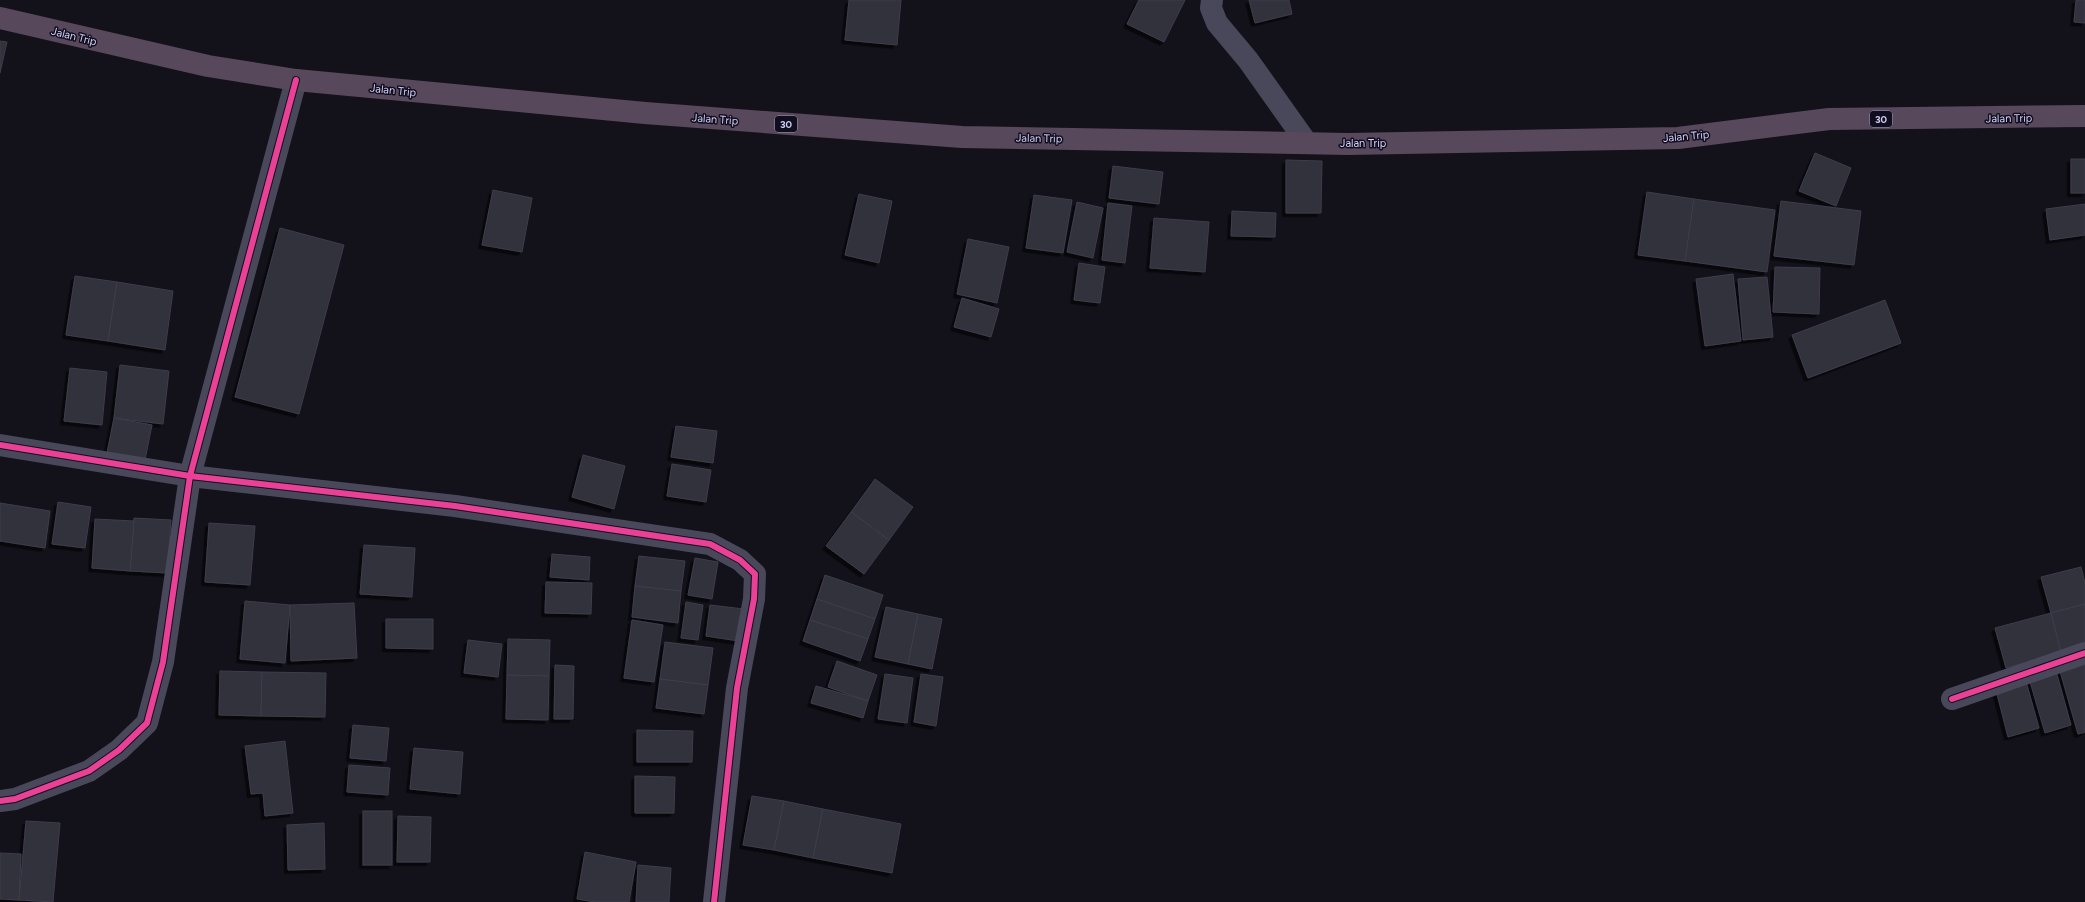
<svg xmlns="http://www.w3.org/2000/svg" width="2085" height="902" viewBox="0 0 2085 902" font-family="Figtree,sans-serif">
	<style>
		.building { fill: #31303c; stroke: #3f3c4d; filter: url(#shadow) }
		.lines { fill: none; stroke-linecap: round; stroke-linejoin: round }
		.minor { stroke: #48485a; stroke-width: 22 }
		.highway { stroke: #58485b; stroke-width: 22 }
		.cycleway-casing { stroke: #100e1e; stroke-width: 8 }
		.cycleway { stroke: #ea4096; stroke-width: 6 }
		.labels { text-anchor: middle; stroke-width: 3; stroke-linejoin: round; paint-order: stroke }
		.shield { fill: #100e1e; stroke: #9996b8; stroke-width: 1 }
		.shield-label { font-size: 10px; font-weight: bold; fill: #d4d0fa }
		.street-label { font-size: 11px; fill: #d4d0fa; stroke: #100e1e }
	</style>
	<defs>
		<filter id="shadow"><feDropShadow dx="-3.5" dy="3.5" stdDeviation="0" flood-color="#0009"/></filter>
	</defs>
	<rect width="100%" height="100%" fill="#13121a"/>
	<g class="building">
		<path d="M 849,0 L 901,0 L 897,45 L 845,40 Z"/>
		<path d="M 1139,0 L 1185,0 L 1164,42 L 1127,24 Z"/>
		<path d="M 1249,0 L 1289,0 L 1292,14 L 1255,23 Z"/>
		<path d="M 2076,0 L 2085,0 L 2085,23 L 2074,22 Z"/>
		<path d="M 0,41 L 7,42 L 0,73 Z"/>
		<path d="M 1815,153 L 1851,168 L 1836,206 L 1799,191 Z"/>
		<rect x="2071" y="159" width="14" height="34"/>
		<path d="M 1286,160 L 1322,161 L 1321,213 L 1286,213 Z"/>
		<path d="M 1113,166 L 1163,172 L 1159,204 L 1109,198 Z"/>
		<path d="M 493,190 L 532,198 L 522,252 L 482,245 Z"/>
		<path d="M 1647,192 L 1694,199 L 1685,261 L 1638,255 Z"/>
		<path d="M 859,194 L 892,201 L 879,263 L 845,255 Z"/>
		<path d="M 1034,195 L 1072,200 L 1063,253 L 1026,248 Z"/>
		<path d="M 1694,199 L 1775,210 L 1767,272 L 1685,261 Z"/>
		<path d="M 1781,201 L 1861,211 L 1854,265 L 1774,256 Z"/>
		<path d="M 1077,202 L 1103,208 L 1093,258 L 1067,252 Z"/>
		<path d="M 1108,203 L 1132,206 L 1125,263 L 1102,260 Z"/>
		<path d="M 2085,204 L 2085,235 L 2050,240 L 2046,209 Z"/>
		<path d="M 1232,211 L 1276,213 L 1275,237 L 1231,236 Z"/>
		<path d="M 1154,218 L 1209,222 L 1205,272 L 1150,268 Z"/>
		<path d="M 280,228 L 344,245 L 299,414 L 235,397 Z"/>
		<path d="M 968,239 L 1009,247 L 997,303 L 957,294 Z"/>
		<path d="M 1079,263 L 1105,267 L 1100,303 L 1074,300 Z"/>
		<path d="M 1775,267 L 1820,268 L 1819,314 L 1773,312 Z"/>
		<path d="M 1733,274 L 1741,341 L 1705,346 L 1696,279 Z"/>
		<path d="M 75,276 L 117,282 L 108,341 L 66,335 Z"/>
		<path d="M 1767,277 L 1773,337 L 1743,340 L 1738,279 Z"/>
		<path d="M 117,282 L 173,291 L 165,350 L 108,341 Z"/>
		<path d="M 962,298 L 999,309 L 991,337 L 954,327 Z"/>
		<path d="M 1885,300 L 1901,343 L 1808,378 L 1792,335 Z"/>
		<path d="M 120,365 L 169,371 L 163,424 L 114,418 Z"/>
		<path d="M 70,368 L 107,372 L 102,425 L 64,421 Z"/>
		<path d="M 114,418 L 152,425 L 144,465 L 106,458 Z"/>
		<path d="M 676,426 L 717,431 L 713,463 L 671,457 Z"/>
		<path d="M 583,455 L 625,466 L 614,509 L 572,497 Z"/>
		<path d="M 672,464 L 711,470 L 706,502 L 667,496 Z"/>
		<path d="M 875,479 L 913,507 L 889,540 L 851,512 Z"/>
		<path d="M 58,502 L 91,507 L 85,548 L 52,544 Z"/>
		<path d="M 0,503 L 50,511 L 45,548 L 0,541 Z"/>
		<path d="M 851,512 L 889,540 L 864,574 L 826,546 Z"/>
		<path d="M 134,518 L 171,520 L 167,573 L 130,571 Z"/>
		<path d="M 95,519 L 134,521 L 130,571 L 92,568 Z"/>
		<path d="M 209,523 L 255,526 L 250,585 L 205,582 Z"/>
		<path d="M 364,545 L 415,548 L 412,597 L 360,594 Z"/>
		<path d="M 552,554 L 590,557 L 589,580 L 550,577 Z"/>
		<path d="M 639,556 L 685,561 L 681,591 L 635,586 Z"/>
		<path d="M 695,558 L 718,562 L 712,599 L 688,595 Z"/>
		<path d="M 2081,567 L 2085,583 L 2085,604 L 2051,613 L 2041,577 Z"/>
		<path d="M 825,575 L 883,595 L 875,619 L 817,599 Z"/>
		<path d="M 546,582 L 592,583 L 591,614 L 545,613 Z"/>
		<path d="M 635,586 L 681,591 L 678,623 L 632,617 Z"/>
		<path d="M 817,599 L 875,619 L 868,639 L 810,620 Z"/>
		<path d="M 245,601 L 290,605 L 285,663 L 240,659 Z"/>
		<path d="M 686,602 L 703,605 L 698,640 L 681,638 Z"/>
		<path d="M 354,603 L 357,658 L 291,661 L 290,605 Z"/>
		<path d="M 2085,604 L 2085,647 L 2061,653 L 2051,613 Z"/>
		<path d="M 710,605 L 744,609 L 739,641 L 706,636 Z"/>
		<path d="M 886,607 L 918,614 L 908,664 L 875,657 Z"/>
		<path d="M 2051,613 L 2061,653 L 2006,668 L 1995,628 Z"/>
		<path d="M 918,614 L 942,619 L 932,669 L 908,664 Z"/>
		<path d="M 386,619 L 433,619 L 433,649 L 386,648 Z"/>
		<path d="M 632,620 L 663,625 L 654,682 L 624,678 Z"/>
		<path d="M 810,620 L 868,639 L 860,661 L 803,641 Z"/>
		<path d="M 508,639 L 550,640 L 549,676 L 507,675 Z"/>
		<path d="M 468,640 L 502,644 L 498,677 L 464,673 Z"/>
		<path d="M 665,642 L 713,648 L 708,685 L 660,679 Z"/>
		<path d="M 837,661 L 877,675 L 868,701 L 828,687 Z"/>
		<path d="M 2085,663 L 2085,732 L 2078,734 L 2060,671 Z"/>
		<path d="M 555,665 L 574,666 L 573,719 L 554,719 Z"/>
		<path d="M 220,671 L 262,672 L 261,716 L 219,715 Z"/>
		<path d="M 2056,671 L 2071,725 L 2045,733 L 2029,678 Z"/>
		<path d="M 262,672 L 326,673 L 325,717 L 261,716 Z"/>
		<path d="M 885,674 L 913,678 L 907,723 L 878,719 Z"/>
		<path d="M 921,674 L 943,677 L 936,726 L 914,722 Z"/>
		<path d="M 507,675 L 549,676 L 548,720 L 506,719 Z"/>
		<path d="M 2025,678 L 2039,728 L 2008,737 L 1995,686 Z"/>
		<path d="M 660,679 L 708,685 L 704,714 L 656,708 Z"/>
		<path d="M 816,686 L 868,701 L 863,718 L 811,703 Z"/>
		<path d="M 353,725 L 389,728 L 386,761 L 350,758 Z"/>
		<path d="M 637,730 L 693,731 L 692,762 L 637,762 Z"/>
		<path d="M 285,741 L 293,813 L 265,816 L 263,793 L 251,794 L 245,746 Z"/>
		<path d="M 414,748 L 463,752 L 460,794 L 410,789 Z"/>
		<path d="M 349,765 L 390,768 L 388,795 L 347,792 Z"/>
		<path d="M 635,776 L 675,777 L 674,813 L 635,813 Z"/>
		<path d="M 752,796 L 784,801 L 774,850 L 743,845 Z"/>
		<path d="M 784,801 L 823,809 L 813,858 L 774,850 Z"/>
		<path d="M 823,809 L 901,824 L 892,873 L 813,858 Z"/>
		<rect x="363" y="811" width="29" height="54"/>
		<path d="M 398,816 L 431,817 L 430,862 L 397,862 Z"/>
		<path d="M 26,821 L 60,823 L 53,902 L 19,900 Z"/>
		<path d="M 324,823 L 325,869 L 288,870 L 287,825 Z"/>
		<path d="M 585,852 L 636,862 L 629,902 L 595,902 L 577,899 Z"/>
		<path d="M 0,853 L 21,854 L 19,900 L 0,899 Z"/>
		<path d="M 638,865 L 671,868 L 669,902 L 636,902 Z"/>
	</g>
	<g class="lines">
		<g class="minor">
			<path d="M 1212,0 L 1211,8 L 1217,23 L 1248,60 L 1307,143"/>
			<path d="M 0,445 L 190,476 L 455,506 L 710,544 L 740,560 L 755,574 L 754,599 L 737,688 L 714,902"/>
			<path d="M 1952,699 L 2085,653"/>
			<path d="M 0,801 L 15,799 L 89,771 L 119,750 L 147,723 L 163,662 L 190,476 L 296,80"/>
		</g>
		<path class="highway" d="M 0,18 L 208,66 L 296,80 L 645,113 L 962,137 L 1348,144 L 1678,138 L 1829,119 L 2085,116"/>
		<defs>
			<g id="cycleway">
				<path d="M 0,445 L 190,476 L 455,506 L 710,544 L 740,560 L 755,574 L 754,599 L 737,688 L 714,902"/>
				<path d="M 1952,699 L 2085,653"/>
				<path d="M 0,801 L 15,799 L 89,771 L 119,750 L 147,723 L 163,662 L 190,476 L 296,80"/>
			</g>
		</defs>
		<use href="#cycleway" class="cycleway-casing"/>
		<use href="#cycleway" class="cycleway"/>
	</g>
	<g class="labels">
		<g class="shield">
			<rect x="1870" y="111" width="22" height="16" rx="3"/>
			<rect x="775" y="116" width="22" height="16" rx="3"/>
		</g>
		<g class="shield-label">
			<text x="1881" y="123">30</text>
			<text x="786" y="128">30</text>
		</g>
		<g class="street-label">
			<text transform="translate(74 36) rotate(14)" y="4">Jalan Trip</text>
			<text transform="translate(393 90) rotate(6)" y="4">Jalan Trip</text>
			<text transform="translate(2009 118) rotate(-1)" y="4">Jalan Trip</text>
			<text transform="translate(715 119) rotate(4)" y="4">Jalan Trip</text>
			<text transform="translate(1686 136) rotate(-5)" y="4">Jalan Trip</text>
			<text transform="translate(1039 138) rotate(1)" y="4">Jalan Trip</text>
			<text x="1363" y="147">Jalan Trip</text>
		</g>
	</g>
</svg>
